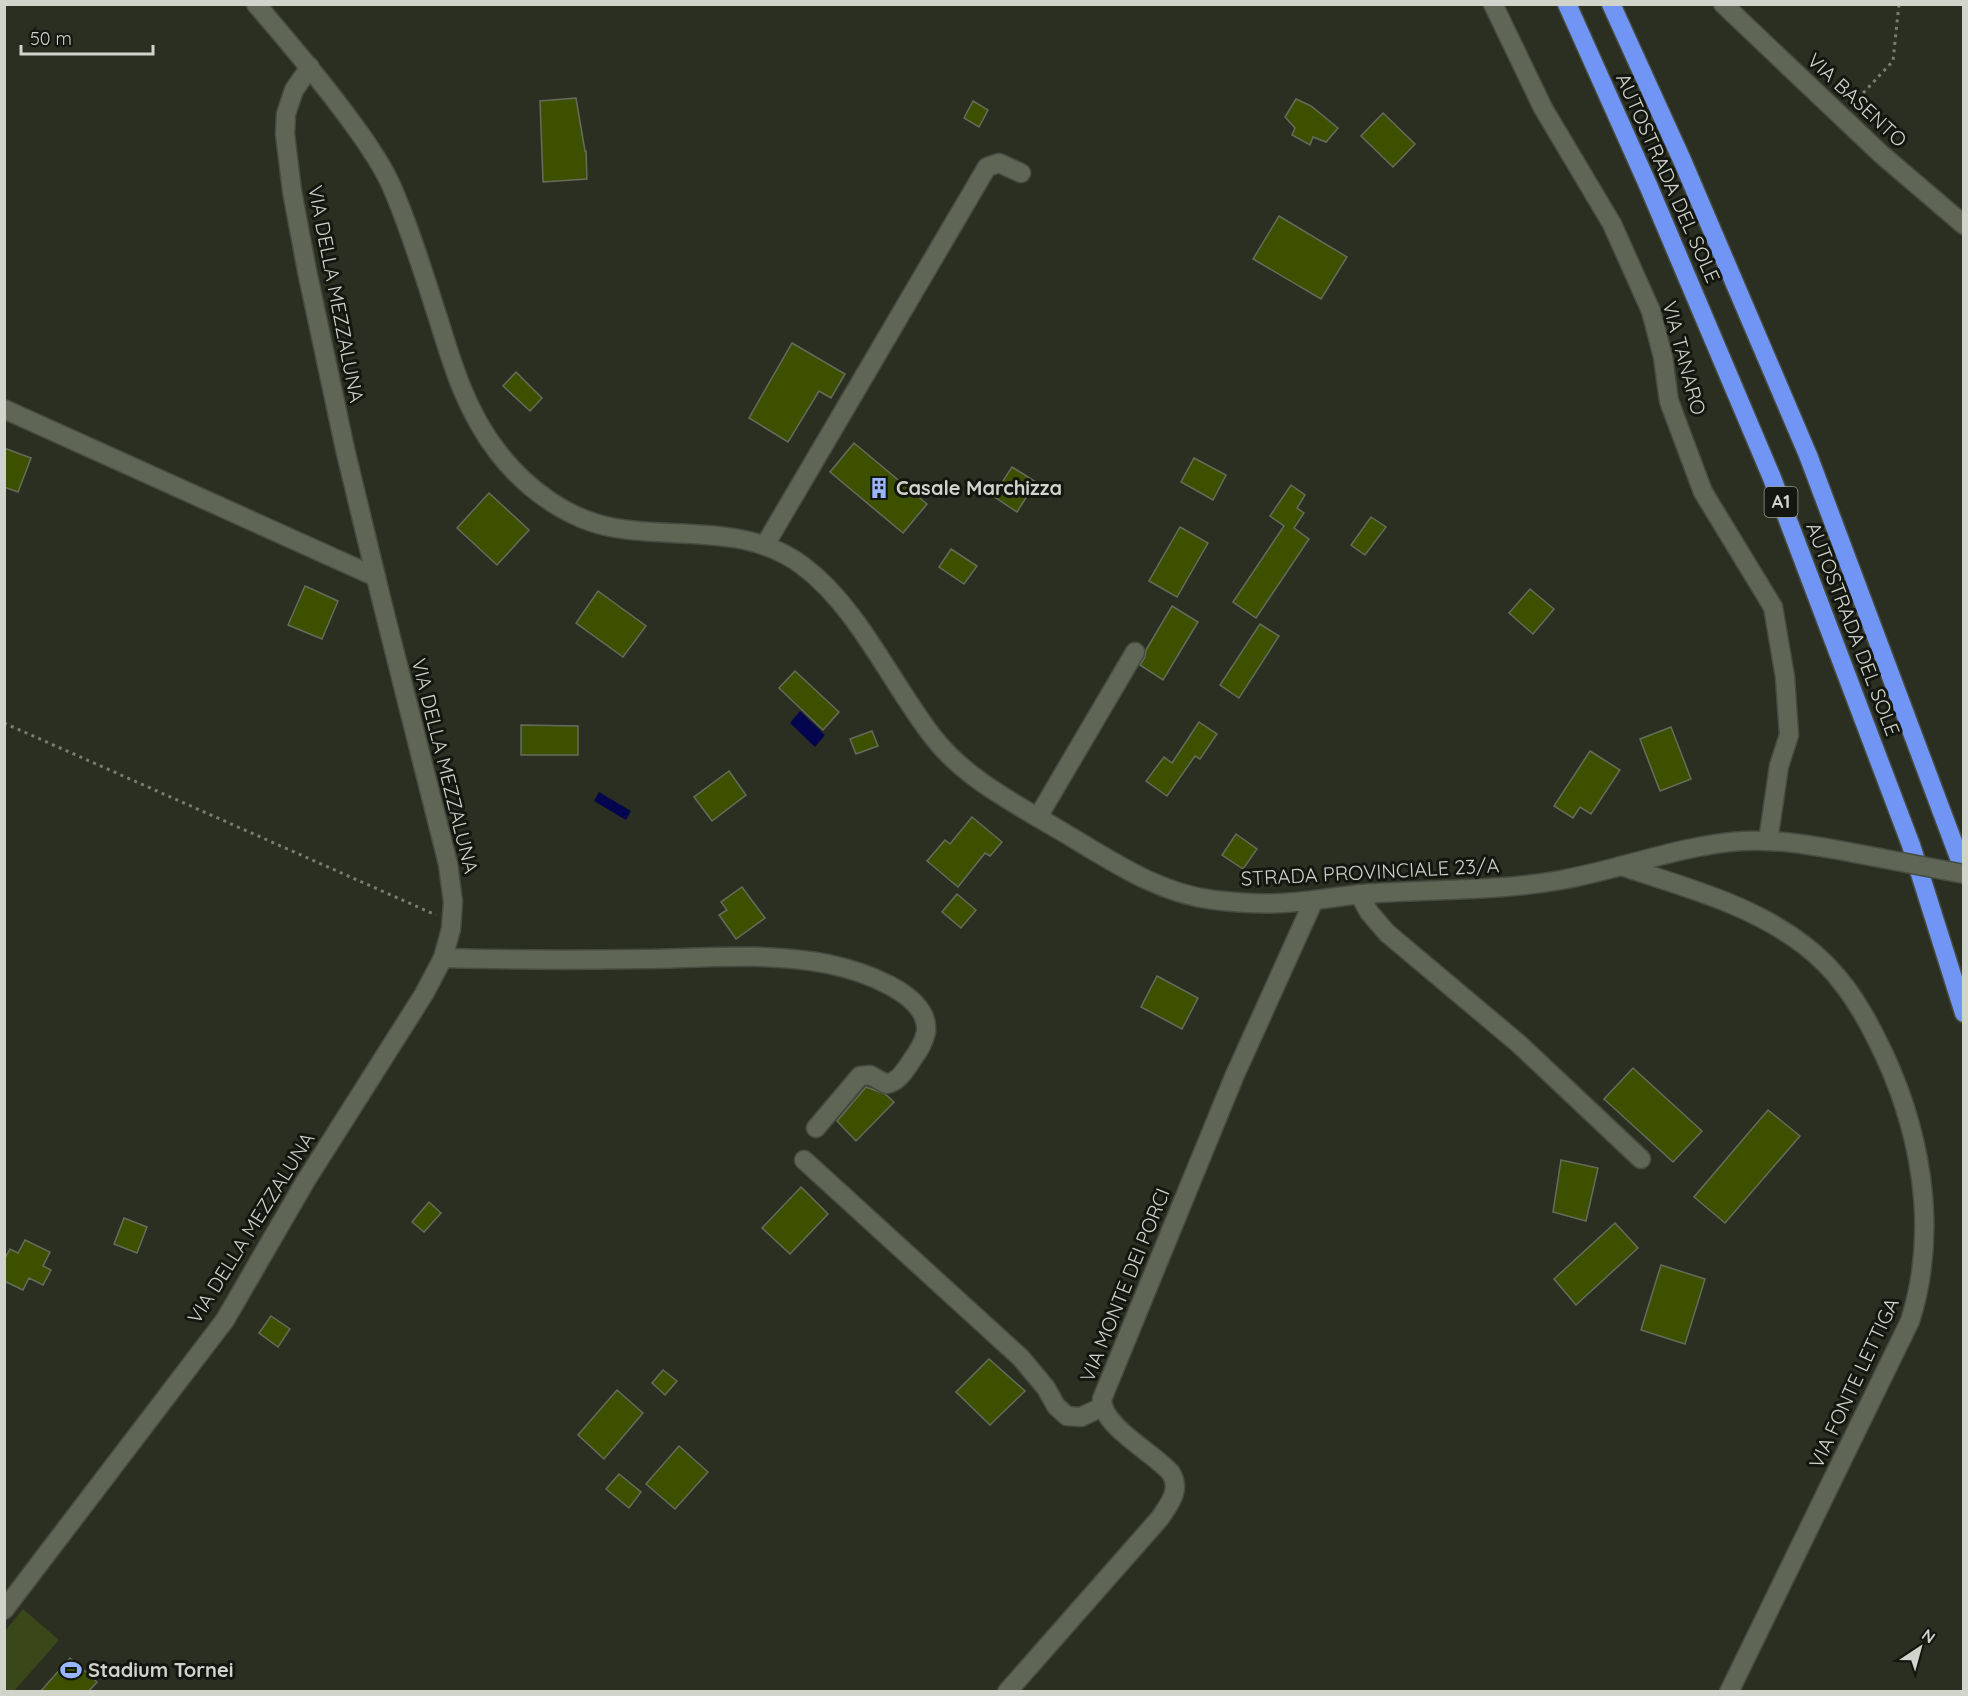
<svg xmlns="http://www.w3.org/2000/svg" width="1968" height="1696" viewBox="0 0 1968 1696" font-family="Quicksand,sans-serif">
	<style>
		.green { fill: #394719 }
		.water { fill: #03064f }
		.building { fill: #3c5000; stroke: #666c5c; stroke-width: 1.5 }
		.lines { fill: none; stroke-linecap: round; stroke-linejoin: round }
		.minor-casing { stroke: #474c40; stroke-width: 21 }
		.highway-casing { stroke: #474c40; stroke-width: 21 }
		.path { stroke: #797d72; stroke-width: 3; stroke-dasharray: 3 4.5; stroke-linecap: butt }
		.minor { stroke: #606656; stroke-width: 18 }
		.highway { stroke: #7095f4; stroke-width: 18 }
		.minor-bridge-casing { stroke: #474c40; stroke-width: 21; stroke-linecap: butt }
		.minor-bridge { stroke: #606656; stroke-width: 18 }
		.labels { text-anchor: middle; stroke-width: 6; stroke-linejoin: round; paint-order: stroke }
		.shield { fill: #141610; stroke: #989b93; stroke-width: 1.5 }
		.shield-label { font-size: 18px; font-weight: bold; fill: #d0d4cb }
		.street-label { font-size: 20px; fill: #d0d4cb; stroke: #141610 }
		.poi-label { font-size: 20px; font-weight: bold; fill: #d0d4cb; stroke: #141610; text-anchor: start }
	</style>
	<rect width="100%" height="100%" fill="#2a2f21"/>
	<path class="green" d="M 23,1609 L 59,1640 L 14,1691 L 5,1691 L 5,1631 Z"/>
	<g class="water">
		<path d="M 800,711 L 825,735 L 815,747 L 790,723 Z"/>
		<path d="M 599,792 L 631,811 L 626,820 L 594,801 Z"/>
	</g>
	<g class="building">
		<path d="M 576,98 L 585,151 L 586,151 L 587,179 L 543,182 L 540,101 Z"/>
		<path d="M 1296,99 L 1311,106 L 1338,128 L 1326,142 L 1313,137 L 1310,145 L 1292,135 L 1295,128 L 1285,117 Z"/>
		<path d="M 973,101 L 988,110 L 979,127 L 964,118 Z"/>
		<path d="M 1383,113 L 1415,144 L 1393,167 L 1361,136 Z"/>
		<path d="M 1279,216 L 1347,257 L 1321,299 L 1253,259 Z"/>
		<path d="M 792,343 L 845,374 L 831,398 L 819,391 L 788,442 L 749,418 Z"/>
		<path d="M 516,372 L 542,398 L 530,411 L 503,386 Z"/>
		<path d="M 854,443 L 927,504 L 903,533 L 830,472 Z"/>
		<path d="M 4,448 L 31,458 L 18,492 L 4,487 Z"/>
		<path d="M 1194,458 L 1226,475 L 1213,500 L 1181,482 Z"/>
		<path d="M 1012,467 L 1036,482 L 1017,512 L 993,496 Z"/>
		<path d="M 1291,485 L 1305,495 L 1297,508 L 1304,513 L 1294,528 L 1309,539 L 1256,618 L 1233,602 L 1284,526 L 1270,516 Z"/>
		<path d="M 489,493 L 529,530 L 497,565 L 457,528 Z"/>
		<path d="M 1371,517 L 1386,527 L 1365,555 L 1351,545 Z"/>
		<path d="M 1180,527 L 1208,543 L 1177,597 L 1149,581 Z"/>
		<path d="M 951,549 L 977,566 L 964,584 L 939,567 Z"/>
		<path d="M 305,586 L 338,601 L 322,639 L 288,625 Z"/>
		<path d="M 1530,589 L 1554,609 L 1533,634 L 1509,613 Z"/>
		<path d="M 598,591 L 646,626 L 623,657 L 576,623 Z"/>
		<path d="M 1172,606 L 1198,622 L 1163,680 L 1140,665 L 1145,657 L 1146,650 Z"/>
		<path d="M 1260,624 L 1279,636 L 1239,698 L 1220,685 Z"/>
		<path d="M 795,671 L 839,712 L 823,730 L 779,688 Z"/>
		<path d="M 1199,722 L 1217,734 L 1200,759 L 1195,756 L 1167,796 L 1146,781 L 1164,757 L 1172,763 Z"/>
		<path d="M 521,725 L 578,726 L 578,755 L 521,755 Z"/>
		<path d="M 1671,727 L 1691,779 L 1660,791 L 1640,739 Z"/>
		<path d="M 872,731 L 878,746 L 856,754 L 850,739 Z"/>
		<path d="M 1590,751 L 1620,770 L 1591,814 L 1580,807 L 1573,818 L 1554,806 Z"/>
		<path d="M 729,771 L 746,795 L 712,821 L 694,797 Z"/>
		<path d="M 972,817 L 1002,842 L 990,856 L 985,853 L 958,887 L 927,861 L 945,840 L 950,844 Z"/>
		<path d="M 1236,834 L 1257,849 L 1243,869 L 1222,855 Z"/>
		<path d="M 742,887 L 765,918 L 736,939 L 719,915 L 727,910 L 721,902 Z"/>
		<path d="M 957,894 L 976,910 L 961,928 L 942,912 Z"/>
		<path d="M 1157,976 L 1198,998 L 1182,1029 L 1141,1007 Z"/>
		<path d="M 1633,1068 L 1702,1131 L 1673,1162 L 1604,1099 Z"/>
		<path d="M 866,1087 L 885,1094 L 894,1102 L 856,1141 L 837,1121 Z"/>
		<path d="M 1768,1110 L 1800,1136 L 1725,1223 L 1694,1197 Z"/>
		<path d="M 1561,1160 L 1598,1168 L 1586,1221 L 1553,1212 Z"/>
		<path d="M 801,1187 L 828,1214 L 790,1254 L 762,1228 Z"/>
		<path d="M 429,1202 L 441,1213 L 424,1232 L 412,1222 Z"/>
		<path d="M 124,1218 L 147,1227 L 137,1253 L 114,1244 Z"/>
		<path d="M 1615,1223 L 1638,1248 L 1576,1305 L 1554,1279 Z"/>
		<path d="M 25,1240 L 50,1252 L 43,1266 L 51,1270 L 43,1285 L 29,1278 L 23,1290 L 4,1281 L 4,1260 L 10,1249 L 18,1253 Z"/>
		<path d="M 1661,1265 L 1705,1279 L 1685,1344 L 1641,1330 Z"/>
		<path d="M 271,1316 L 290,1329 L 278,1347 L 259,1333 Z"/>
		<path d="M 989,1359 L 1025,1391 L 990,1425 L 956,1392 Z"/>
		<path d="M 663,1370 L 677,1381 L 665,1395 L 652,1383 Z"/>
		<path d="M 617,1390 L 643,1413 L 604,1459 L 578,1435 Z"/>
		<path d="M 679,1446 L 708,1472 L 675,1509 L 646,1484 Z"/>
		<path d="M 619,1474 L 641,1492 L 629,1508 L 606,1489 Z"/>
		<path d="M 70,1658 L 97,1682 L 88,1692 L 40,1692 Z"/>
	</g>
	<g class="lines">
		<defs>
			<g id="minor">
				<path d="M 256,4 C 289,43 323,82 353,124 C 367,143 381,163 391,185 C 410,228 424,275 439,321 C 453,367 467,412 497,451 C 525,488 568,520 615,528 C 679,539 748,524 803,566 C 858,607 891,683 933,737 C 965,778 1012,802 1056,828 C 1106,857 1155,893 1214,900 C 1240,903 1269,905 1296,902 C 1323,900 1350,894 1377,893 C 1439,889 1500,891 1561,880 C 1622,869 1681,845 1742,841 C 1780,839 1817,846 1854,853"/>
				<path d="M 1493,4 L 1543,108 L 1612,224 L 1651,311 L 1663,357 L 1669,401 L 1703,492 L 1773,607 L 1785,677 L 1789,735 L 1779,766 L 1768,841"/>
				<path d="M 1723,4 L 1881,154 L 1964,225"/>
				<path d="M 4,409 L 376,577"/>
				<path d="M 765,545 L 987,167 L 999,163 L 1021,173"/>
				<path d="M 1038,817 L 1135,652"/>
				<path d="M 1621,866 C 1684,887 1751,904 1804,945 C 1837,970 1858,1002 1876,1038 C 1920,1124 1940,1227 1910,1321 L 1729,1692"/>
				<path d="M 1359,894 L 1369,912 L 1387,933 L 1519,1044 L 1641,1159"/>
				<path d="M 443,958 C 510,960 576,960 643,959 C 704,958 767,952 828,964 C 857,970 930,992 926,1032 C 924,1042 918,1052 912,1060 C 905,1070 899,1082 886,1084 L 870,1075 L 860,1076 L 816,1128"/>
				<path d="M 804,1160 L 1021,1358 L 1046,1388 L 1056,1406 L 1067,1416 L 1081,1417 L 1102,1407"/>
				<path d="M 4,1610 L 225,1320 L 305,1182 L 424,994 L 443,958 L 451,929 L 453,902 L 448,864 L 381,598 L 345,449 L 307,271 L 292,191 L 285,134 L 286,114 L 294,90 L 310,67"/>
				<path d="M 1007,1692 L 1160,1518 C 1170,1503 1181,1490 1171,1473 C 1153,1452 1102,1427 1102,1399 L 1234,1077 L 1314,900"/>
			</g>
			<g id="highway">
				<path d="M 1567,4 L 1648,185 L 1772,478 L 1911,845 L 1964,1013"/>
				<path d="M 1611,4 L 1682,160 L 1808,455 L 1964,871"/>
			</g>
		</defs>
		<use href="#minor" class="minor-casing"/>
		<use href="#highway" class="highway-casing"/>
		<g class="path">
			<path d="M 1853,104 L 1893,61 L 1899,4"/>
			<path d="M 4,723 L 436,915"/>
		</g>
		<use href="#minor" class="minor"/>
		<use href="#highway" class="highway"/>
		<defs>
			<path id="minor-bridge" d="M 1854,853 L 1964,874"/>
		</defs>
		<use href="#minor-bridge" class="minor-bridge-casing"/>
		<use href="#minor-bridge" class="minor-bridge"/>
	</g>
	<defs>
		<symbol id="building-bare" viewBox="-9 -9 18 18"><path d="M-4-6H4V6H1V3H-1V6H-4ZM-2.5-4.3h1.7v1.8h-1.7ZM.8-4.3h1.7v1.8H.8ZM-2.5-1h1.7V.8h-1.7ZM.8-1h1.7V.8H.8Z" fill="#98b5fd" stroke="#141610" stroke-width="2.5" paint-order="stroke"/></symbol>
		<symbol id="stadium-bare" viewBox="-9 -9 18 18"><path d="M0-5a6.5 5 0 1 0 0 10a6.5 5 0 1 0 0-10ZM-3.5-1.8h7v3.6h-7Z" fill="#98b5fd" stroke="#141610" stroke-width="2.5" paint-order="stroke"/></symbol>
	</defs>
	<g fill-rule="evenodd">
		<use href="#building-bare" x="864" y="473" width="30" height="30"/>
		<use href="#stadium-bare" x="56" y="1655" width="30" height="30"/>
	</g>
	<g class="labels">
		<rect class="shield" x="1764.5" y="487" width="33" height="30" rx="4.5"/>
		<g class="shield-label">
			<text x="1781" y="508">A1</text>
		</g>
		<g class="street-label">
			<text transform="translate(1857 100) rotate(43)" y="7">VIA BASENTO</text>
			<text transform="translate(1668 178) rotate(66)" y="7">AUTOSTRADA DEL SOLE</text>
			<text transform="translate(336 294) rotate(79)" y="7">VIA DELLA MEZZALUNA</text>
			<text transform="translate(1684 358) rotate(75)" y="7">VIA TANARO</text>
			<text transform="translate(1853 629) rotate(69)" y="7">AUTOSTRADA DEL SOLE</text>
			<text transform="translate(445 766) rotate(76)" y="7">VIA DELLA MEZZALUNA</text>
			<text transform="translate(1370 872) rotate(-3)" y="7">STRADA PROVINCIALE 23/A</text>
			<text transform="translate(251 1228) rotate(-58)" y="7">VIA DELLA MEZZALUNA</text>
			<text transform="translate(1125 1285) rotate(-68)" y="7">VIA MONTE DEI PORCI</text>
			<text transform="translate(1854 1383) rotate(-65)" y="7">VIA FONTE LETTIGA</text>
		</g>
		<g class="poi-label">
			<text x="896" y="495">Casale Marchizza</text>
			<text x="88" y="1677">Stadium Tornei</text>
		</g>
	</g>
	<rect width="1968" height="1696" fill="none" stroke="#d0d4cb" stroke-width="12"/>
	<g transform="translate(1920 1648) rotate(36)" stroke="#141610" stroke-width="4.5" paint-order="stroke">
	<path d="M0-4.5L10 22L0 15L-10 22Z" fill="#d0d4cb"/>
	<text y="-9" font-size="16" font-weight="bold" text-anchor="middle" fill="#d0d4cb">N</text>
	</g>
	<path d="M21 45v9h132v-9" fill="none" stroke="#d0d4cb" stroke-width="3"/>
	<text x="30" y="45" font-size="18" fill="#d0d4cb" stroke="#141610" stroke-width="4.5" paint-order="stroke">50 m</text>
</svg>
